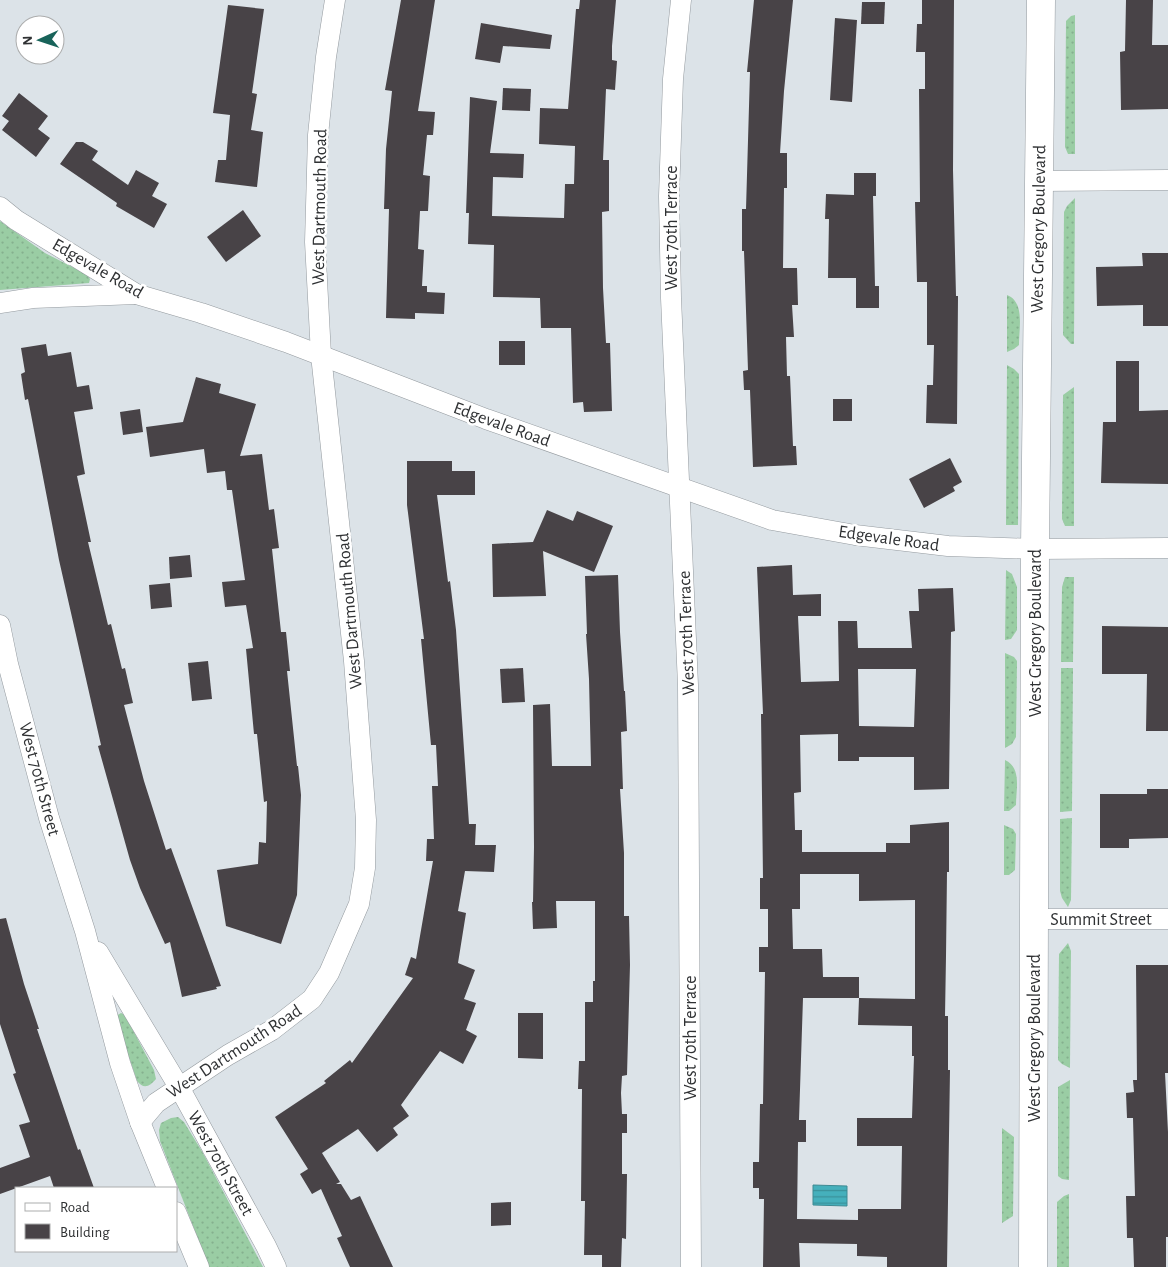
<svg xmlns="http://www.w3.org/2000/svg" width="1168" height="1267" viewBox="0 0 1168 1267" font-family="'Alegreya Sans',sans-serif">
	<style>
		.grass { fill: url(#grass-dots) }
		.water { fill: url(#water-rules); stroke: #3e8a93 }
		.building { fill: #484347; fill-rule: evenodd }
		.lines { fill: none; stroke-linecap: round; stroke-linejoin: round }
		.minor-casing { stroke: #949a9f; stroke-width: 21 }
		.secondary-casing { stroke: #949a9f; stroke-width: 29 }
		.minor { stroke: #fff; stroke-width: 20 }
		.secondary { stroke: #fff; stroke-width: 28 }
		.labels { text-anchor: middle; stroke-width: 5; stroke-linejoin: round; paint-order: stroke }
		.street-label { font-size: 18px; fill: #2f3133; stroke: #fff }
	</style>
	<defs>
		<pattern id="grass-dots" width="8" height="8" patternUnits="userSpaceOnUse" patternTransform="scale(1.25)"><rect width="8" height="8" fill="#9acda4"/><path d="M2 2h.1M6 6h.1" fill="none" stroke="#85b08e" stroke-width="1.8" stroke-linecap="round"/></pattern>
		<pattern id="water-rules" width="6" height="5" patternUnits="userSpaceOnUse" patternTransform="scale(1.25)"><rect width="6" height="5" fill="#45b0bc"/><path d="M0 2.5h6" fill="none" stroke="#3a9099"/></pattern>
	</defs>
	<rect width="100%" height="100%" fill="#dce3e8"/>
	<g class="grass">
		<path d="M 1075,15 L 1075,154 L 1068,154 L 1065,147 L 1066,21 L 1071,16 Z"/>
		<path d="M 1075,198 L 1074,344 L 1071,344 L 1063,335 L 1064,212 L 1067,206 Z"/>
		<path d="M 0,221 L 45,253 L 86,274 L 90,279 L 89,283 L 0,290 Z"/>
		<path d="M 1007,295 C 1025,302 1019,328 1019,345 L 1014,349 L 1007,352 Z"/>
		<path d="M 1007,365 L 1014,369 L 1019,374 L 1018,525 L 1006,525 Z"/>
		<path d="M 1074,387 L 1074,526 L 1065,526 L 1062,519 L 1063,395 Z"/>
		<path d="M 1006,570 L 1012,574 L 1017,587 L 1017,630 L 1011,639 L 1005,640 Z"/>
		<path d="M 1065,577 L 1074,577 L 1073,662 L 1061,662 L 1062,587 Z"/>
		<path d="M 1005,653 L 1014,657 L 1017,661 L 1016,737 L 1012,744 L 1005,748 Z"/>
		<path d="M 1061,668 L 1073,668 L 1072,811 L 1060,812 Z"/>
		<path d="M 1005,760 C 1022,768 1016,789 1016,805 L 1009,811 L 1004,811 Z"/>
		<path d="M 1072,818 L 1071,900 L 1068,907 L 1062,898 L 1060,891 L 1060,819 Z"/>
		<path d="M 1004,825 L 1013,829 L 1016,834 L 1015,870 L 1009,875 L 1004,875 Z"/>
		<path d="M 1068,943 L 1071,951 L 1070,1068 L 1062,1064 L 1058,1060 L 1059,954 Z"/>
		<path d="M 121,1013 L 125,1015 L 154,1070 L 156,1079 C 150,1086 144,1090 137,1081 L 117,1022 L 116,1016 Z"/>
		<path d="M 1070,1080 L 1069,1180 L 1062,1179 L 1058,1176 L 1058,1087 Z"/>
		<path d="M 178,1117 L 184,1122 L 203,1153 L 263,1267 L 209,1267 L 160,1141 L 159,1130 L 161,1123 L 171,1118 Z"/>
		<path d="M 1002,1128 L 1014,1137 L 1013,1216 L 1002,1223 Z"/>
		<path d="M 1069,1194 L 1069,1267 L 1057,1267 L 1057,1202 L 1064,1196 Z"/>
	</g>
	<path class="water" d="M 813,1185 L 847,1186 L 847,1206 L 813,1205 Z"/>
	<g class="building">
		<path d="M 401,0 L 435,0 L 418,111 L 435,112 L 433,135 L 427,135 L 423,175 L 430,176 L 428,211 L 420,211 L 418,249 L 424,250 L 422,286 L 427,286 L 427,292 L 445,293 L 444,314 L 415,313 L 415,319 L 386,318 L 389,209 L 384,209 L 386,149 L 392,91 L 385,90 Z"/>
		<path d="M 580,0 L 616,0 L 612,46 L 612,60 L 617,61 L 615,90 L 606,89 L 603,160 L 609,160 L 609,211 L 602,212 L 603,288 L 606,343 L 610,343 L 612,411 L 584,412 L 583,402 L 573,403 L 571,328 L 541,328 L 540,298 L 493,297 L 494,245 L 468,244 L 469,213 L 466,213 L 470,97 L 497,101 L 490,153 L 524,154 L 523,178 L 493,177 L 492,216 L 564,218 L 565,184 L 574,184 L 575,146 L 539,144 L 540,108 L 568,109 L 576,9 L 579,9 Z"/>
		<path d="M 754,0 L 793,0 L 784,91 L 780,153 L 787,153 L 787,188 L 784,188 L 783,268 L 797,268 L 798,305 L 792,305 L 794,337 L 786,337 L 787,376 L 790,376 L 793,446 L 796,446 L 797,465 L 753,467 L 750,390 L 744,390 L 743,371 L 748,370 L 744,251 L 742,251 L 742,209 L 746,209 L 750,72 L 747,72 Z"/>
		<path d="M 922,0 L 954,0 L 953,170 L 956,296 L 958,296 L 957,424 L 926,423 L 927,385 L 933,385 L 934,345 L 927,345 L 927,282 L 917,282 L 915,202 L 920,202 L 919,89 L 925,89 L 925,52 L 916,52 L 917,24 L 922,24 Z"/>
		<path d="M 1126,0 L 1153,0 L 1152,45 L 1168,45 L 1168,109 L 1121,110 L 1120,52 L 1125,51 Z"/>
		<path d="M 862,2 L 885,2 L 884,24 L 861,24 Z"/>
		<path d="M 228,5 L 264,9 L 252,93 L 257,94 L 251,130 L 263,132 L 257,187 L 215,182 L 218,160 L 226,160 L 230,115 L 213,113 Z"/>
		<path d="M 835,18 L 857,20 L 852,102 L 830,100 Z"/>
		<path d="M 481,23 L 552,35 L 550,49 L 503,46 L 500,63 L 475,59 Z"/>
		<path d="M 503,88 L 531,89 L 530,111 L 502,110 Z"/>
		<path d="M 19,93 L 48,116 L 38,129 L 50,138 L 36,157 L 2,130 L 9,121 L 2,116 Z"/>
		<path d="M 76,142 L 83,142 L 98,151 L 92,160 L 128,185 L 136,170 L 159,183 L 152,196 L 167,204 L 154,228 L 116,206 L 117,203 L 60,164 Z"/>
		<path d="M 854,173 L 876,173 L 876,196 L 873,196 L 875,286 L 879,286 L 879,308 L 856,308 L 856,278 L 828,278 L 829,219 L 825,219 L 826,194 L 854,195 Z"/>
		<path d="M 243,210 L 261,236 L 226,262 L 207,237 Z"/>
		<path d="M 1142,253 L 1168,253 L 1168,326 L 1143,326 L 1143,305 L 1097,306 L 1096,267 L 1143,266 Z"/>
		<rect x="499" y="341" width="26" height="24"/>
		<path d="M 46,344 L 48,356 L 71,352 L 77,387 L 89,385 L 93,409 L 74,412 L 85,474 L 77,476 L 91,542 L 88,542 L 108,625 L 111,624 L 122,669 L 125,668 L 133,703 L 124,705 L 144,781 L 166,850 L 171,848 L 221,986 L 216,987 L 217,989 L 182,997 L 170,942 L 165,944 L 140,888 L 130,860 L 98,746 L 101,745 L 59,560 L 28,399 L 25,400 L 21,374 L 25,372 L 21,348 Z"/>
		<path d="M 1116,361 L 1139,361 L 1139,411 L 1168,410 L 1168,484 L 1101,483 L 1103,422 L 1116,422 Z"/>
		<path d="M 196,377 L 221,384 L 219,393 L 256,404 L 240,456 L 262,454 L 269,510 L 274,509 L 279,548 L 272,549 L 281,632 L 286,632 L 290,671 L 287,671 L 297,766 L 298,766 L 301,795 L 297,895 L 281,944 L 226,926 L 217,870 L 258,864 L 259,842 L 266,843 L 267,801 L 264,802 L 257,734 L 254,734 L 246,649 L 253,648 L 246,605 L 225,607 L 222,582 L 245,580 L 232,490 L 227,490 L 225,471 L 207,473 L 204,449 L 150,457 L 146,427 L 183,422 Z"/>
		<rect x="833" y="399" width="19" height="22"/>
		<path d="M 140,409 L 143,432 L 123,435 L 120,412 Z"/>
		<path d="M 950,458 L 962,482 L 953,487 L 955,491 L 924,508 L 909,479 Z"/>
		<path d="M 407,461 L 452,461 L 452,471 L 475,471 L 475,495 L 437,495 L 448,582 L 450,581 L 456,630 L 469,824 L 476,824 L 475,845 L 496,845 L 494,872 L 465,871 L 458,911 L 466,913 L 458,963 L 475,970 L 464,999 L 476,1003 L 466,1030 L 477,1036 L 463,1064 L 440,1051 L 401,1105 L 409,1116 L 393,1128 L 398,1135 L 377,1152 L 358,1129 L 322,1153 L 340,1182 L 336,1184 L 341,1184 L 351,1200 L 360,1196 L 393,1267 L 350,1267 L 337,1238 L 342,1236 L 321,1189 L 312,1194 L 300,1174 L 308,1169 L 275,1117 L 326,1083 L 324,1081 L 350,1060 L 352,1063 L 413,978 L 405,975 L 411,957 L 416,959 L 433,861 L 426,861 L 427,839 L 434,839 L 432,786 L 438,786 L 436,745 L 431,745 L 421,639 L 424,639 L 407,505 Z"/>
		<path d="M 547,510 L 573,521 L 577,511 L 613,526 L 594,572 L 543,551 L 546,596 L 493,597 L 492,544 L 533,542 Z"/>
		<path d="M 190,555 L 192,577 L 170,579 L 169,557 Z"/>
		<path d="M 792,565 L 793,595 L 821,594 L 821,616 L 798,616 L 801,682 L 839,681 L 838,621 L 857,621 L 858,648 L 912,648 L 909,611 L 919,611 L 918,589 L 953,588 L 955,631 L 951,632 L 949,789 L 914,790 L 914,757 L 859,757 L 859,761 L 838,761 L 838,734 L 800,735 L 801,792 L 794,793 L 795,830 L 802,830 L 802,852 L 886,852 L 886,843 L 910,843 L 910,825 L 949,822 L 949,872 L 947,872 L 946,956 L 945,1016 L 948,1016 L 948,1070 L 950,1070 L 947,1267 L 887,1267 L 887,1257 L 857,1256 L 857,1244 L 799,1243 L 800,1267 L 763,1267 L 764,1199 L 759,1199 L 759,1188 L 753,1188 L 753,1162 L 759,1162 L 760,1104 L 763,1104 L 765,972 L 759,972 L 759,947 L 768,947 L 768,909 L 760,909 L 760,878 L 763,878 L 761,714 L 763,714 L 757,567 ZM 858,669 L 916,669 L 914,727 L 859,726 ZM 800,874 L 859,874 L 859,901 L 915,900 L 915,999 L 859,998 L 859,977 L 823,977 L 822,949 L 793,949 L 792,909 L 800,909 ZM 803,998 L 859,998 L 858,1025 L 912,1026 L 912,1056 L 914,1056 L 912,1118 L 857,1118 L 857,1146 L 902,1146 L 901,1209 L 858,1209 L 858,1220 L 797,1219 L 798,1142 L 806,1142 L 806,1120 L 799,1120 Z"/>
		<path d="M 618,575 L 620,632 L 624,691 L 625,691 L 627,731 L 621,732 L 623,789 L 620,789 L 624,853 L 624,916 L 629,916 L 630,965 L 627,1075 L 622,1076 L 621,1093 L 622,1114 L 627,1114 L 627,1133 L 622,1133 L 622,1174 L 627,1174 L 626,1239 L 622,1238 L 621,1267 L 602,1267 L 602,1255 L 584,1255 L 585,1201 L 581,1201 L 582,1089 L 578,1089 L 579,1061 L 585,1061 L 585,1002 L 593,1002 L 593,981 L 595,981 L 595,901 L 556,901 L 557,928 L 533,929 L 532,902 L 533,902 L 534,847 L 533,705 L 550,704 L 552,766 L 591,766 L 589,679 L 586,634 L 587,634 L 585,576 Z"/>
		<path d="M 170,583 L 172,607 L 151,609 L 149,585 Z"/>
		<path d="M 1102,626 L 1168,627 L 1168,731 L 1146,731 L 1147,674 L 1102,674 Z"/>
		<path d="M 208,661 L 212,699 L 192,701 L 188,663 Z"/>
		<path d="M 523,668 L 525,702 L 502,703 L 500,669 Z"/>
		<path d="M 1147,789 L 1168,789 L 1168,838 L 1129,839 L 1129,848 L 1100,848 L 1100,794 L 1147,794 Z"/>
		<path d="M 6,918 L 24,984 L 39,1029 L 37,1029 L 78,1150 L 80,1149 L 94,1188 L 54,1188 L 50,1176 L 0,1194 L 0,1168 L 30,1157 L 19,1125 L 30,1122 L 13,1074 L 16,1073 L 0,1024 L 0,919 Z"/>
		<path d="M 1136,965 L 1168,965 L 1168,1073 L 1165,1073 L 1168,1132 L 1168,1237 L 1166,1237 L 1166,1267 L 1134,1267 L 1133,1238 L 1127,1238 L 1126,1196 L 1135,1196 L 1133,1118 L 1127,1118 L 1126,1093 L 1134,1092 L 1133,1080 L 1137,1080 Z"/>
		<path d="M 518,1013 L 543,1013 L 543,1059 L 518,1058 Z"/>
		<path d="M 511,1202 L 511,1225 L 491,1226 L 491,1203 Z"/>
	</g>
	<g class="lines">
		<defs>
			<g id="minor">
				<path d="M 681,0 L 673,79 L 669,196 L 671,298 L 688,685 L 691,1267"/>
				<path d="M 1039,181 L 1168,180"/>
				<path d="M 0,207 L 16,220 L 136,294 L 201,313 L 286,342 L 486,419 L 772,520 L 855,535 L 948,546 L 1035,549 L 1168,548"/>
				<path d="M 0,303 L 33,298 L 136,294"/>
				<path d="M 0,625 L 8,664 L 49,818 L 85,931 L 120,1063 L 140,1122 L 167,1188"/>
				<path d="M 1034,919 L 1168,919"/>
				<path d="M 98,952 L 179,1087 L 266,1246 L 276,1267"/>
				<path d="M 140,1122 L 156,1103 L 228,1055 L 272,1030 L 312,999 L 329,973 L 359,904 L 365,868 L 366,820 L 354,661 L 321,355 L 315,242 L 318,135 L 326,57 L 335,0"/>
				<path d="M 176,1212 L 199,1267"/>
			</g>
			<path id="secondary" d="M 1033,1267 L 1035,549 L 1041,0"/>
		</defs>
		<use href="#minor" class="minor-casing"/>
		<use href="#secondary" class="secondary-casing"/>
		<use href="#minor" class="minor"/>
		<use href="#secondary" class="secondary"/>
	</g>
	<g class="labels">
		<g class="street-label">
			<text transform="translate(319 207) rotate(-89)" y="6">West Dartmouth Road</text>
			<text transform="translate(671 228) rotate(-90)" y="6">West 70th Terrace</text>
			<text transform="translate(1038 229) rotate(-89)" y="6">West Gregory Boulevard</text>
			<text transform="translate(98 268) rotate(30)" y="6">Edgevale Road</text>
			<text transform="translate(502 424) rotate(20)" y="6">Edgevale Road</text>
			<text transform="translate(889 538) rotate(8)" y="6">Edgevale Road</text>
			<text transform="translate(349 611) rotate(-95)" y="6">West Dartmouth Road</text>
			<text transform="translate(686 633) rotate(-92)" y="6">West 70th Terrace</text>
			<text transform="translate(1035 633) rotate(-90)" y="6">West Gregory Boulevard</text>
			<text transform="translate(40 779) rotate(75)" y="6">West 70th Street</text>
			<text x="1101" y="925">Summit Street</text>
			<text transform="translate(690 1038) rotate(-90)" y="6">West 70th Terrace</text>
			<text transform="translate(1034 1038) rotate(-90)" y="6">West Gregory Boulevard</text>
			<text transform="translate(234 1051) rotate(-33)" y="6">West Dartmouth Road</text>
			<text transform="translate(221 1163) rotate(61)" y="6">West 70th Street</text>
		</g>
	</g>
	<rect x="15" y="1187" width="162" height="65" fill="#ffffff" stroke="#acadad"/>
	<rect x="25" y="1203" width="25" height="8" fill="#ffffff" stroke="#acadad"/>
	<text x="60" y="1212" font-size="15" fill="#2f3133">Road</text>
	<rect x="25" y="1224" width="25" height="15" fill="#484347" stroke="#acadad"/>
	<text x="60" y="1237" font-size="15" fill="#2f3133">Building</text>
	<g transform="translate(40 40) rotate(267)"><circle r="24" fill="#ffffff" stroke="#acadad"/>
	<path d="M0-4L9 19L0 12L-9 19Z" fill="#18635a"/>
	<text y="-8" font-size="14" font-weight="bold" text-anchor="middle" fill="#2f3133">N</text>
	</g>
</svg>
